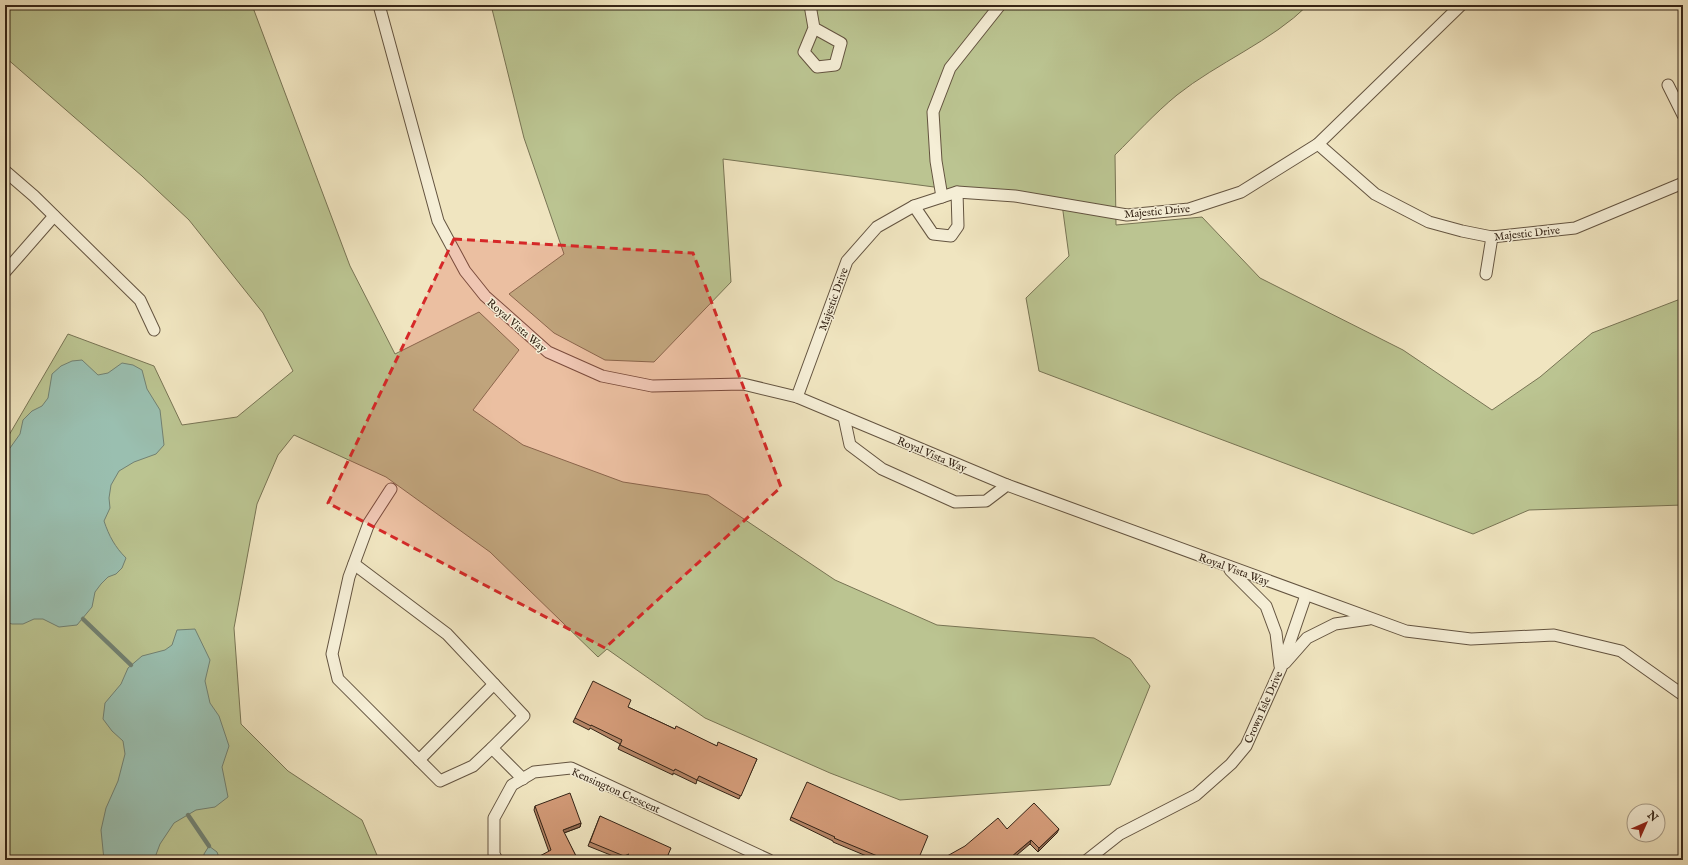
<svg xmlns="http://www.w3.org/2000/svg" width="1688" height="865" viewBox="0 0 1688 865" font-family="'IM FELL English',serif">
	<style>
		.green { fill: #bbc491; stroke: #787454 }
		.water { fill: #9abfb0; stroke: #728172 }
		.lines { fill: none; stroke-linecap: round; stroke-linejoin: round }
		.stream { stroke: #728172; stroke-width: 4.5 }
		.minor-casing { stroke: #645440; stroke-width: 13 }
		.minor { stroke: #f5eed6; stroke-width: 11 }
		.wall { fill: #b48465; stroke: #352416 }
		.shaded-wall { fill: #926b53; stroke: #352416 }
		.building { fill: #d19976; stroke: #352416 }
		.marked { fill: #d62828; fill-opacity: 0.2; stroke: #d62828; stroke-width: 3; stroke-dasharray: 8 5; stroke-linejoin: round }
		.labels { text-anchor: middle; stroke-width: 3; stroke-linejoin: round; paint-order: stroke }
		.street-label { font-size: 11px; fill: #352416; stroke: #f5eed6 }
	</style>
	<rect width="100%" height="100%" fill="#f0e5c0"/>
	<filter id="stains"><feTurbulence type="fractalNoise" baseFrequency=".005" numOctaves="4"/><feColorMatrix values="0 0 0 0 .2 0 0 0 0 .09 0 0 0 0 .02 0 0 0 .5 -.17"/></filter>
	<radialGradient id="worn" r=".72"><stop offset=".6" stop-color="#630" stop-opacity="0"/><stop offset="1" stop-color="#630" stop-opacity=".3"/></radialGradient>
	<g class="green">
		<path d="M 5,5 L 252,5 L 350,266 L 395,354 L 479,312 L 519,350 L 473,410 L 523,445 L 623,482 L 708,495 L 835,580 L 937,625 L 1094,638 L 1130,659 L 1150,686 L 1110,785 L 900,800 L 830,773 L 705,718 L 607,649 L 598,657 L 490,552 L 386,477 L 294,435 L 278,455 L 257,504 L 234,628 L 241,724 L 288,771 L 362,820 L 379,860 L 5,860 L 5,442 L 68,334 L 154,366 L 182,425 L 237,417 L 293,371 L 263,313 L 189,220 L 142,176 L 5,57 Z"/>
		<path d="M 491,5 L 1308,5 C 1272,41 1217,63 1177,95 C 1155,113 1135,135 1115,155 L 1116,225 L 1202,217 L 1260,278 L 1403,350 L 1492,410 L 1540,377 L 1592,333 L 1683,298 L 1683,505 L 1529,510 L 1473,534 L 1039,371 L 1026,298 L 1069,256 L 1062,204 L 723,159 L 731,282 L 654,362 L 605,360 L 554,333 L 509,294 L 564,254 L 524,138 Z"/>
	</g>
	<g class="water">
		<path d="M 82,360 L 98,375 L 108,373 L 122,363 L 133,365 L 142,370 L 147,389 L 160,410 L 164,445 L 156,454 L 134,462 L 119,471 L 111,485 L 109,498 L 110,508 L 104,521 C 109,536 115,547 126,558 L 122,568 L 116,574 L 108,577 L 101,584 L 95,592 L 92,607 L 77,625 L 59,627 L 43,619 L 34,619 L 23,624 L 12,624 L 5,622 L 5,455 L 20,434 L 23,420 L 32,411 L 42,406 L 48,398 L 52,374 L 61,366 L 72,361 Z"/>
		<path d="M 195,629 L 210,660 L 205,681 L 210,703 L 219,716 L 229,746 L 222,767 L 228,797 L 215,807 L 196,810 L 174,823 L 160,844 L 154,860 L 104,860 L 101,830 L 106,808 L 118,781 L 125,754 L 123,741 L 112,731 L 103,719 L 105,703 L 121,684 L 128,668 L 142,656 L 165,650 L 172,645 L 177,630 Z"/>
		<path d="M 209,846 L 217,852 L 220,860 L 204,860 L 204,854 Z"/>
	</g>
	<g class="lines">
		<g class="stream">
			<path d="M 83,619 L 131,665"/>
			<path d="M 188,815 L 209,846"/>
		</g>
		<defs>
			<g id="minor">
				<path d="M 379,5 L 438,221 L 465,271 L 485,296 L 548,352 L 602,376 L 652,386 L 743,384 L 797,397 L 1007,485 L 1406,631 L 1471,639 L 1554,635 L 1621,651 L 1683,695"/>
				<path d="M 810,5 L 814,28 L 804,52 L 817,67 L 835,65 L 841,43 L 814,28"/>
				<path d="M 1668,85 L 1683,115"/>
				<path d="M 1318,144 L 1375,194 L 1429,222 L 1462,231 L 1492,237 L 1575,228 L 1683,183"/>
				<path d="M 5,171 L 34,196 L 140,300 L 154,330"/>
				<path d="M 942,197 L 936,161 L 933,112 L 950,68 L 1000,5"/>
				<path d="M 914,206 L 933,234 L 951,236 L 958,226 L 957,192"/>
				<path d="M 5,272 L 54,216"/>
				<path d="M 1486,274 L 1492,237"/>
				<path d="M 797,397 L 847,261 L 877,227 L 914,206 L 957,192 L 1015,196 L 1127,215 L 1189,209 L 1241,192 L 1318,144 L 1461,5"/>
				<path d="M 844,417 L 850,445 L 882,469 L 955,502 L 986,501 L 1007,485"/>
				<path d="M 391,489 L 369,523 L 349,577 L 332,654 L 338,679 L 440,781 L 473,766 L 492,748"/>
				<path d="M 354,564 L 447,634 L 524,716 L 492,748 L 523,779"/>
				<path d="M 1230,570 L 1266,606 L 1276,633 L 1280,666"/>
				<path d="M 1285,663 L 1307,638 L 1335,624 L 1369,619"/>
				<path d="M 419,760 L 494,684"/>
				<path d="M 497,860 L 494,854 L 494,818 L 512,785 L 534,772 L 571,768 L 769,860"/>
				<path d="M 1087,860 L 1120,834 L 1196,795 L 1231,764 L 1246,746 L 1281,668 L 1306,595"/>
			</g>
		</defs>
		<use href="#minor" class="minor-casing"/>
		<use href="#minor" class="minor"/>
	</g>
	<g class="wall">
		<path d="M 628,707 L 675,729 L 717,746 L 757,759 L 739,799 L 697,780 L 696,784 L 673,773 L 673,775 L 618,749 L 620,744 L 590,728 L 589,730 L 573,722 L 575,718 Z"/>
		<path d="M 535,806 L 581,823 L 580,827 L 564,833 L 578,860 L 537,860 L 538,857 L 549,852 L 534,810 Z"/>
		<path d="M 600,816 L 668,855 L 680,860 L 625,860 L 625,859 L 623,860 L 588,846 Z"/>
		<path d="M 791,817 L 918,860 L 876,860 L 833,842 L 833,841 L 790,820 Z"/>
		<path d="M 1007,829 L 1057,833 L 1038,852 L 1030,844 L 940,860 Z"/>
	</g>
	<g class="shaded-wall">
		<path d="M 581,823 L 580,827 L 561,834 L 563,830 Z"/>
		<path d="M 1059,829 L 1057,833 L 1038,852 L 1039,848 Z"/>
		<path d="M 1031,840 L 1030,844 L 1011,860 L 1011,857 Z"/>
		<path d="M 629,854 L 626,857 L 625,859 L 623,860 L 624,856 Z"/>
	</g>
	<g class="building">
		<path d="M 593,681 L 631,700 L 628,707 L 675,729 L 676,726 L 717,746 L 718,742 L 757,759 L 741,796 L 699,776 L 697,780 L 675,769 L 674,771 L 620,745 L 622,740 L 591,725 L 591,726 L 575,718 Z"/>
		<path d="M 807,782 L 928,836 L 918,860 L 887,860 L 834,838 L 835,837 L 791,817 Z"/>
		<path d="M 570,793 L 581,823 L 563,830 L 578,860 L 540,860 L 538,857 L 551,850 L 535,806 Z"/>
		<path d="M 1034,803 L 1059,829 L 1039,848 L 1031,840 L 1011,857 L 1013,860 L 940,860 L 965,846 L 998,818 L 1007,829 Z"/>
		<path d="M 600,816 L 671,848 L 668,855 L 680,860 L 633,860 L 626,857 L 629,854 L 624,856 L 590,842 Z"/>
	</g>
	<path class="marked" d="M 454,239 L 693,253 L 781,487 L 605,648 L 328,503 Z"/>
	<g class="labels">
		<g class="street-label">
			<text transform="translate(1157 211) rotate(-5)" y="4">Majestic Drive</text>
			<text transform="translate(1527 233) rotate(-6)" y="4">Majestic Drive</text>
			<text transform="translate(833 299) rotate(-70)" y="4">Majestic Drive</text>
			<text transform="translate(517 325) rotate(41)" y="4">Royal Vista Way</text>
			<text transform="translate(932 454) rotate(23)" y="4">Royal Vista Way</text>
			<text transform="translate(1234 569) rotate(20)" y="4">Royal Vista Way</text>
			<text transform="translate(1263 707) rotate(-66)" y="4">Crown Isle Drive</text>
			<text transform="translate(616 790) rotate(24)" y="4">Kensington Crescent</text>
		</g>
	</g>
	<rect width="1688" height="865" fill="none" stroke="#f0e5c0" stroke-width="20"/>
	<rect x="6" y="6" width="1676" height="853" fill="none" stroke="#352416" stroke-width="2"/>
	<rect x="10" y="10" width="1668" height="845" fill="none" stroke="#352416"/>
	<g transform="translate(1646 823) rotate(45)"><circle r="19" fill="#f5eed6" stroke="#a89d89"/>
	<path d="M0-3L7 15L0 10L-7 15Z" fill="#8f2418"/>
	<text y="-6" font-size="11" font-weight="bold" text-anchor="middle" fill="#352416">N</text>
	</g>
	<rect width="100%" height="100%" filter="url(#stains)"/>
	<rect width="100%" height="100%" fill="url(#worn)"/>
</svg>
